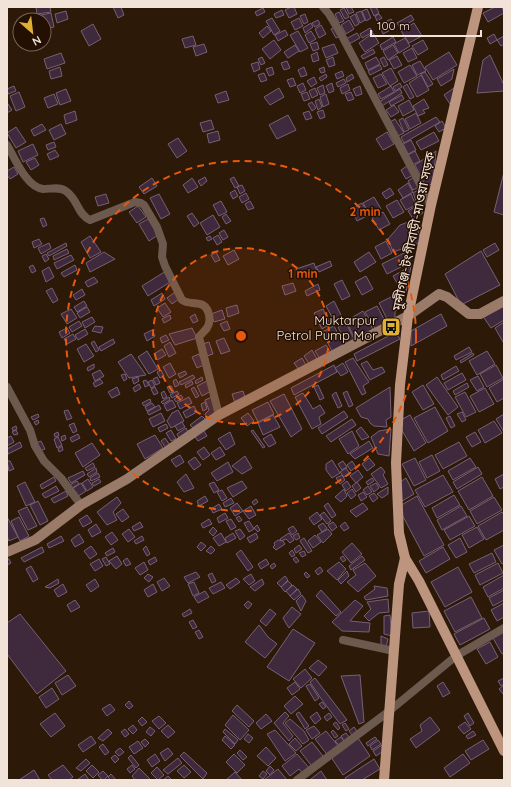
<svg xmlns="http://www.w3.org/2000/svg" width="511" height="787" viewBox="0 0 511 787" font-family="Quicksand,'Noto Sans Bengali',sans-serif">
	<style>
		.building { fill: #3e2a3c; stroke: #776074 }
		.lines { fill: none; stroke-linecap: round; stroke-linejoin: round }
		.street { stroke: #6d5a4f; stroke-width: 8 }
		.secondary { stroke: #9a7b6a; stroke-width: 10 }
		.primary { stroke: #bd957f; stroke-width: 10 }
		.ring { fill: none; stroke: #e8590c; stroke-width: 2; stroke-dasharray: 7 5 }
		.labels { text-anchor: middle; stroke-width: 3; stroke-linejoin: round; paint-order: stroke }
		.street-label { font-size: 13px; fill: #f1e3d8; stroke: #231002 }
		.poi-label { font-size: 13px; fill: #f1e3d8; stroke: #231002; text-anchor: end }
		.centre { fill: #e8590c; stroke: #231002; stroke-width: 2 }
		.ring-label { font-size: 12px; text-anchor: middle; font-weight: bold; fill: #e8590c; stroke: #231002; stroke-width: 3; stroke-linejoin: round; paint-order: stroke }
	</style>
	<rect width="100%" height="100%" fill="#2d1908"/>
	<g class="building">
		<path d="M 36,7 L 50,7 L 51,12 L 37,14 Z"/>
		<path d="M 113,7 L 121,7 L 124,15 L 118,18 Z"/>
		<path d="M 291,7 L 294,7 L 297,14 L 289,18 L 285,10 Z"/>
		<path d="M 346,7 L 351,7 L 354,12 L 349,14 Z"/>
		<path d="M 370,7 L 376,7 L 379,13 L 374,16 Z"/>
		<path d="M 495,7 L 502,7 L 504,13 L 488,22 L 483,13 Z"/>
		<path d="M 263,8 L 265,12 L 257,16 L 255,12 Z"/>
		<path d="M 344,8 L 349,17 L 345,19 L 340,10 Z"/>
		<path d="M 367,9 L 371,18 L 366,21 L 362,11 Z"/>
		<path d="M 282,10 L 284,15 L 276,18 L 274,14 Z"/>
		<path d="M 66,11 L 68,19 L 57,23 L 55,14 Z"/>
		<path d="M 361,11 L 365,20 L 360,23 L 356,13 Z"/>
		<path d="M 339,12 L 344,21 L 339,23 L 335,14 Z"/>
		<path d="M 51,13 L 54,27 L 44,29 L 44,20 L 37,20 L 37,16 Z"/>
		<path d="M 305,14 L 308,22 L 304,24 L 300,16 Z"/>
		<path d="M 355,14 L 359,24 L 355,26 L 350,17 Z"/>
		<path d="M 379,14 L 382,18 L 377,21 L 375,16 Z"/>
		<path d="M 411,15 L 414,20 L 400,28 L 397,23 Z"/>
		<path d="M 272,18 L 280,31 L 274,35 L 266,21 Z"/>
		<path d="M 299,18 L 303,26 L 295,30 L 291,22 Z"/>
		<path d="M 391,19 L 396,27 L 383,34 L 379,25 Z"/>
		<path d="M 318,20 L 320,24 L 315,27 L 312,23 Z"/>
		<path d="M 349,20 L 354,29 L 346,34 L 341,25 Z"/>
		<path d="M 311,23 L 313,27 L 305,33 L 303,28 Z"/>
		<path d="M 414,23 L 422,36 L 409,43 L 401,31 Z"/>
		<path d="M 93,24 L 101,39 L 89,46 L 81,31 Z"/>
		<path d="M 321,25 L 326,34 L 319,38 L 315,29 Z"/>
		<path d="M 267,26 L 271,31 L 263,38 L 259,33 Z"/>
		<path d="M 335,27 L 340,36 L 336,38 L 331,29 Z"/>
		<path d="M 370,28 L 373,32 L 362,38 L 360,34 Z"/>
		<path d="M 285,30 L 288,35 L 278,41 L 275,35 Z"/>
		<path d="M 298,31 L 308,48 L 300,52 L 290,35 Z"/>
		<path d="M 311,31 L 316,39 L 309,43 L 305,35 Z"/>
		<path d="M 357,33 L 360,38 L 349,44 L 346,39 Z"/>
		<path d="M 373,33 L 379,43 L 365,52 L 359,43 Z"/>
		<path d="M 494,34 L 497,40 L 490,44 L 487,38 Z"/>
		<path d="M 193,36 L 196,45 L 185,48 L 182,39 Z"/>
		<path d="M 504,36 L 504,44 L 501,46 L 497,40 Z"/>
		<path d="M 393,37 L 396,42 L 382,50 L 380,45 Z"/>
		<path d="M 405,38 L 410,46 L 399,53 L 394,44 Z"/>
		<path d="M 274,40 L 281,50 L 270,59 L 262,49 Z"/>
		<path d="M 423,40 L 428,49 L 418,55 L 412,46 Z"/>
		<path d="M 317,42 L 319,49 L 313,51 L 310,44 Z"/>
		<path d="M 204,44 L 207,52 L 196,56 L 193,47 Z"/>
		<path d="M 334,44 L 338,53 L 326,58 L 322,48 Z"/>
		<path d="M 295,45 L 299,51 L 288,58 L 284,52 Z"/>
		<path d="M 393,45 L 398,53 L 388,60 L 383,51 Z"/>
		<path d="M 412,48 L 417,58 L 408,62 L 403,53 Z"/>
		<path d="M 373,49 L 375,53 L 363,59 L 361,56 Z"/>
		<path d="M 317,52 L 319,60 L 313,62 L 311,55 Z"/>
		<path d="M 449,52 L 457,65 L 433,80 L 425,67 Z"/>
		<path d="M 61,53 L 65,63 L 47,69 L 44,59 Z"/>
		<path d="M 490,55 L 504,85 L 504,91 L 477,93 L 483,60 Z"/>
		<path d="M 397,56 L 402,65 L 394,69 L 389,60 Z"/>
		<path d="M 262,57 L 265,63 L 261,65 L 258,59 Z"/>
		<path d="M 333,57 L 335,65 L 329,67 L 326,60 Z"/>
		<path d="M 376,57 L 380,64 L 368,70 L 365,63 Z"/>
		<path d="M 384,57 L 388,65 L 384,67 L 380,59 Z"/>
		<path d="M 287,61 L 290,68 L 284,70 L 281,63 Z"/>
		<path d="M 420,61 L 426,71 L 417,75 L 412,65 Z"/>
		<path d="M 258,62 L 260,69 L 254,72 L 251,64 Z"/>
		<path d="M 380,65 L 382,69 L 370,75 L 368,71 Z"/>
		<path d="M 410,65 L 417,76 L 404,83 L 398,72 Z"/>
		<path d="M 60,67 L 62,76 L 51,79 L 49,71 Z"/>
		<path d="M 272,67 L 274,74 L 269,76 L 266,69 Z"/>
		<path d="M 304,67 L 307,75 L 301,77 L 298,70 Z"/>
		<path d="M 324,67 L 325,72 L 321,73 L 319,69 Z"/>
		<path d="M 391,68 L 398,81 L 390,86 L 382,73 Z"/>
		<path d="M 454,69 L 452,79 L 441,86 L 437,79 Z"/>
		<path d="M 342,71 L 344,76 L 337,79 L 335,74 Z"/>
		<path d="M 425,72 L 433,84 L 428,87 L 421,74 Z"/>
		<path d="M 264,73 L 267,80 L 261,82 L 258,75 Z"/>
		<path d="M 326,74 L 327,77 L 321,81 L 319,78 Z"/>
		<path d="M 352,74 L 354,78 L 347,82 L 346,78 Z"/>
		<path d="M 381,74 L 387,84 L 378,88 L 373,78 Z"/>
		<path d="M 421,75 L 429,90 L 417,97 L 409,83 Z"/>
		<path d="M 314,77 L 317,83 L 311,87 L 307,81 Z"/>
		<path d="M 293,78 L 296,85 L 290,87 L 287,80 Z"/>
		<path d="M 344,79 L 346,83 L 338,87 L 336,83 Z"/>
		<path d="M 303,83 L 306,90 L 300,93 L 297,86 Z"/>
		<path d="M 332,83 L 334,91 L 329,93 L 326,86 Z"/>
		<path d="M 400,83 L 402,87 L 395,91 L 393,87 Z"/>
		<path d="M 348,84 L 350,90 L 342,94 L 340,88 Z"/>
		<path d="M 407,84 L 414,97 L 410,99 L 403,87 Z"/>
		<path d="M 323,85 L 325,93 L 320,95 L 317,88 Z"/>
		<path d="M 458,85 L 452,107 L 444,95 Z"/>
		<path d="M 14,86 L 16,91 L 8,94 L 7,89 Z"/>
		<path d="M 360,86 L 362,94 L 356,96 L 353,89 Z"/>
		<path d="M 391,86 L 394,92 L 381,99 L 378,94 Z"/>
		<path d="M 279,88 L 284,97 L 270,105 L 264,97 Z"/>
		<path d="M 315,88 L 318,95 L 312,98 L 309,91 Z"/>
		<path d="M 66,89 L 71,101 L 60,105 L 56,93 Z"/>
		<path d="M 400,89 L 402,93 L 382,106 L 379,102 Z"/>
		<path d="M 226,91 L 229,100 L 218,103 L 215,95 Z"/>
		<path d="M 19,92 L 25,107 L 16,111 L 10,96 Z"/>
		<path d="M 307,92 L 310,99 L 304,101 L 301,94 Z"/>
		<path d="M 351,92 L 354,99 L 348,101 L 345,94 Z"/>
		<path d="M 54,94 L 58,104 L 48,108 L 44,98 Z"/>
		<path d="M 326,94 L 329,104 L 323,107 L 320,97 Z"/>
		<path d="M 402,95 L 404,99 L 391,106 L 389,102 Z"/>
		<path d="M 319,99 L 322,107 L 318,110 L 315,101 Z"/>
		<path d="M 424,99 L 429,108 L 423,110 L 425,113 L 418,116 L 413,106 Z"/>
		<path d="M 409,100 L 414,110 L 403,116 L 398,106 Z"/>
		<path d="M 312,102 L 316,108 L 312,111 L 308,104 Z"/>
		<path d="M 8,104 L 12,110 L 7,113 L 7,105 Z"/>
		<path d="M 394,105 L 399,112 L 391,117 L 386,110 Z"/>
		<path d="M 323,110 L 325,117 L 320,119 L 317,112 Z"/>
		<path d="M 75,111 L 77,120 L 66,124 L 64,115 Z"/>
		<path d="M 309,111 L 312,118 L 306,120 L 303,113 Z"/>
		<path d="M 416,113 L 421,123 L 410,129 L 405,119 Z"/>
		<path d="M 288,115 L 296,130 L 277,139 L 269,125 Z"/>
		<path d="M 436,117 L 440,122 L 404,143 L 401,137 Z"/>
		<path d="M 403,118 L 409,130 L 404,132 L 399,120 Z"/>
		<path d="M 395,119 L 404,133 L 398,136 L 390,122 Z"/>
		<path d="M 211,120 L 214,129 L 203,132 L 200,123 Z"/>
		<path d="M 442,121 L 446,128 L 439,132 L 435,126 Z"/>
		<path d="M 42,124 L 46,130 L 34,136 L 31,130 Z"/>
		<path d="M 61,124 L 66,134 L 54,140 L 49,130 Z"/>
		<path d="M 16,127 L 26,142 L 16,148 L 7,133 Z"/>
		<path d="M 218,131 L 220,140 L 209,143 L 207,134 Z"/>
		<path d="M 387,132 L 394,144 L 383,150 L 376,139 Z"/>
		<path d="M 434,132 L 439,141 L 421,150 L 416,142 Z"/>
		<path d="M 178,138 L 187,151 L 177,158 L 168,144 Z"/>
		<path d="M 411,140 L 416,150 L 408,154 L 403,144 Z"/>
		<path d="M 54,142 L 56,147 L 48,150 L 46,145 Z"/>
		<path d="M 33,144 L 38,155 L 23,162 L 18,151 Z"/>
		<path d="M 55,150 L 59,156 L 50,160 L 47,154 Z"/>
		<path d="M 415,151 L 420,161 L 412,165 L 408,155 Z"/>
		<path d="M 436,151 L 433,183 L 426,187 L 415,165 Z"/>
		<path d="M 35,158 L 39,165 L 31,170 L 26,162 Z"/>
		<path d="M 407,166 L 413,175 L 406,179 L 401,170 Z"/>
		<path d="M 14,167 L 18,174 L 10,179 L 7,175 L 7,171 Z"/>
		<path d="M 504,172 L 504,215 L 494,212 Z"/>
		<path d="M 205,177 L 207,181 L 201,186 L 198,181 Z"/>
		<path d="M 234,177 L 239,186 L 235,188 L 230,179 Z"/>
		<path d="M 414,177 L 419,187 L 413,190 L 408,181 Z"/>
		<path d="M 152,178 L 157,186 L 144,194 L 139,187 Z"/>
		<path d="M 192,178 L 198,187 L 188,193 L 183,185 Z"/>
		<path d="M 408,183 L 413,192 L 403,198 L 398,190 Z"/>
		<path d="M 242,185 L 245,191 L 240,194 L 237,187 Z"/>
		<path d="M 390,188 L 394,194 L 386,199 L 382,193 Z"/>
		<path d="M 420,189 L 425,200 L 417,203 L 413,193 Z"/>
		<path d="M 235,190 L 238,196 L 233,199 L 230,193 Z"/>
		<path d="M 246,193 L 249,199 L 242,203 L 239,197 Z"/>
		<path d="M 106,194 L 109,203 L 98,206 L 95,197 Z"/>
		<path d="M 159,194 L 170,214 L 161,219 L 150,198 Z"/>
		<path d="M 411,194 L 416,205 L 406,210 L 400,200 Z"/>
		<path d="M 374,197 L 381,209 L 370,215 L 363,203 Z"/>
		<path d="M 425,199 L 428,203 L 421,207 L 419,203 Z"/>
		<path d="M 397,200 L 404,212 L 393,218 L 386,206 Z"/>
		<path d="M 221,201 L 227,212 L 219,216 L 213,205 Z"/>
		<path d="M 250,201 L 254,208 L 248,210 L 245,204 Z"/>
		<path d="M 362,203 L 369,215 L 357,221 L 351,209 Z"/>
		<path d="M 418,205 L 423,213 L 413,219 L 408,211 Z"/>
		<path d="M 138,206 L 146,217 L 137,223 L 129,212 Z"/>
		<path d="M 383,212 L 390,224 L 379,230 L 372,218 Z"/>
		<path d="M 192,213 L 199,223 L 194,227 L 187,216 Z"/>
		<path d="M 226,214 L 231,221 L 226,224 L 222,217 Z"/>
		<path d="M 213,215 L 220,227 L 207,235 L 200,223 Z"/>
		<path d="M 44,218 L 47,225 L 43,227 L 40,219 Z"/>
		<path d="M 148,219 L 158,235 L 149,241 L 139,224 Z"/>
		<path d="M 414,220 L 422,242 L 393,252 L 388,239 L 400,225 Z"/>
		<path d="M 224,230 L 228,237 L 223,240 L 219,233 Z"/>
		<path d="M 218,235 L 222,242 L 217,245 L 213,238 Z"/>
		<path d="M 90,236 L 101,252 L 90,258 L 81,242 Z"/>
		<path d="M 210,236 L 212,239 L 208,241 L 206,238 Z"/>
		<path d="M 39,239 L 42,244 L 34,248 L 32,242 Z"/>
		<path d="M 386,241 L 392,253 L 381,259 L 375,247 Z"/>
		<path d="M 49,243 L 51,248 L 41,254 L 38,248 Z"/>
		<path d="M 66,243 L 67,246 L 49,256 L 47,253 Z"/>
		<path d="M 495,243 L 499,250 L 487,257 L 483,250 Z"/>
		<path d="M 67,249 L 69,253 L 54,260 L 53,256 Z"/>
		<path d="M 234,250 L 239,259 L 228,265 L 223,256 Z"/>
		<path d="M 481,251 L 500,285 L 461,305 L 445,274 Z"/>
		<path d="M 104,252 L 115,259 L 90,272 L 86,263 Z"/>
		<path d="M 216,252 L 220,260 L 215,262 L 211,255 Z"/>
		<path d="M 369,252 L 376,262 L 360,272 L 354,262 Z"/>
		<path d="M 406,252 L 411,262 L 387,274 L 382,264 Z"/>
		<path d="M 46,254 L 49,259 L 45,262 L 42,256 Z"/>
		<path d="M 71,255 L 74,260 L 57,269 L 54,263 Z"/>
		<path d="M 330,261 L 332,266 L 319,272 L 316,267 Z"/>
		<path d="M 314,263 L 317,272 L 299,278 L 296,269 Z"/>
		<path d="M 33,265 L 36,271 L 32,273 L 29,267 Z"/>
		<path d="M 75,265 L 77,270 L 64,277 L 61,273 Z"/>
		<path d="M 411,266 L 406,292 L 400,288 L 393,276 Z"/>
		<path d="M 49,267 L 54,277 L 46,282 L 42,271 Z"/>
		<path d="M 166,271 L 172,281 L 148,296 L 142,286 Z"/>
		<path d="M 366,276 L 373,289 L 362,295 L 355,282 Z"/>
		<path d="M 94,277 L 98,282 L 88,287 L 85,282 Z"/>
		<path d="M 342,280 L 350,296 L 342,300 L 334,284 Z"/>
		<path d="M 293,283 L 296,291 L 285,295 L 282,286 Z"/>
		<path d="M 318,284 L 320,290 L 307,296 L 305,291 Z"/>
		<path d="M 52,288 L 58,300 L 53,303 L 46,291 Z"/>
		<path d="M 82,289 L 85,295 L 76,300 L 73,295 Z"/>
		<path d="M 175,292 L 179,299 L 172,304 L 167,298 Z"/>
		<path d="M 162,293 L 165,299 L 154,306 L 151,300 Z"/>
		<path d="M 397,294 L 404,306 L 395,311 L 395,318 L 388,321 L 379,303 Z"/>
		<path d="M 84,301 L 87,306 L 77,312 L 74,307 Z"/>
		<path d="M 334,301 L 342,317 L 334,321 L 326,306 Z"/>
		<path d="M 165,303 L 171,312 L 163,317 L 157,308 Z"/>
		<path d="M 504,304 L 504,320 L 491,328 L 482,315 Z"/>
		<path d="M 237,305 L 239,313 L 228,317 L 226,308 Z"/>
		<path d="M 377,306 L 387,325 L 376,330 L 365,312 Z"/>
		<path d="M 87,307 L 90,312 L 80,318 L 77,313 Z"/>
		<path d="M 71,309 L 77,318 L 67,324 L 61,314 Z"/>
		<path d="M 323,309 L 330,324 L 322,329 L 314,313 Z"/>
		<path d="M 222,310 L 225,319 L 214,322 L 211,314 Z"/>
		<path d="M 363,311 L 374,331 L 356,341 L 346,321 Z"/>
		<path d="M 195,314 L 198,321 L 193,323 L 190,317 Z"/>
		<path d="M 441,314 L 447,326 L 411,346 L 411,331 Z"/>
		<path d="M 170,315 L 171,319 L 164,323 L 162,319 Z"/>
		<path d="M 92,317 L 95,322 L 85,328 L 82,322 Z"/>
		<path d="M 79,321 L 82,326 L 72,332 L 69,327 Z"/>
		<path d="M 227,321 L 230,329 L 224,331 L 220,324 Z"/>
		<path d="M 504,322 L 504,341 L 503,342 L 495,328 Z"/>
		<path d="M 346,323 L 355,341 L 347,345 L 338,327 Z"/>
		<path d="M 95,326 L 103,327 L 101,333 L 92,331 Z"/>
		<path d="M 334,326 L 345,347 L 333,353 L 322,332 Z"/>
		<path d="M 67,328 L 70,333 L 62,338 L 59,332 Z"/>
		<path d="M 192,328 L 197,338 L 175,345 L 169,334 Z"/>
		<path d="M 85,329 L 88,334 L 78,340 L 75,335 Z"/>
		<path d="M 152,330 L 155,336 L 147,341 L 144,334 Z"/>
		<path d="M 396,332 L 400,339 L 357,361 L 354,354 Z"/>
		<path d="M 73,334 L 76,339 L 67,344 L 64,339 Z"/>
		<path d="M 166,335 L 169,340 L 162,343 L 160,338 Z"/>
		<path d="M 224,338 L 230,351 L 221,354 L 216,341 Z"/>
		<path d="M 113,339 L 115,343 L 101,351 L 99,347 Z"/>
		<path d="M 94,341 L 99,350 L 96,352 L 91,343 Z"/>
		<path d="M 170,342 L 176,353 L 169,357 L 164,346 Z"/>
		<path d="M 209,342 L 213,354 L 207,356 L 203,344 Z"/>
		<path d="M 86,344 L 94,356 L 84,362 L 77,349 Z"/>
		<path d="M 326,345 L 331,353 L 320,359 L 315,351 Z"/>
		<path d="M 469,347 L 472,352 L 456,360 L 454,356 Z"/>
		<path d="M 162,349 L 166,355 L 157,360 L 154,354 Z"/>
		<path d="M 312,350 L 317,359 L 309,364 L 304,356 Z"/>
		<path d="M 147,351 L 158,369 L 149,374 L 138,357 Z"/>
		<path d="M 487,351 L 495,364 L 477,375 L 469,361 Z"/>
		<path d="M 473,353 L 474,355 L 461,363 L 460,361 Z"/>
		<path d="M 131,354 L 146,375 L 129,378 L 118,362 Z"/>
		<path d="M 199,354 L 204,365 L 197,368 L 192,357 Z"/>
		<path d="M 302,358 L 306,365 L 299,370 L 294,363 Z"/>
		<path d="M 353,358 L 369,382 L 363,386 L 366,393 L 362,395 L 345,362 Z"/>
		<path d="M 367,361 L 373,370 L 382,367 L 385,372 L 370,380 L 361,364 Z"/>
		<path d="M 170,363 L 176,374 L 169,378 L 163,367 Z"/>
		<path d="M 343,363 L 348,372 L 341,376 L 335,368 Z"/>
		<path d="M 94,364 L 94,368 L 88,371 L 87,368 Z"/>
		<path d="M 334,365 L 337,372 L 294,395 L 291,388 Z"/>
		<path d="M 496,365 L 503,378 L 487,387 L 480,374 Z"/>
		<path d="M 456,366 L 459,371 L 443,380 L 441,375 Z"/>
		<path d="M 100,370 L 104,376 L 95,381 L 92,374 Z"/>
		<path d="M 161,370 L 164,376 L 160,378 L 157,372 Z"/>
		<path d="M 185,371 L 187,374 L 180,378 L 178,374 Z"/>
		<path d="M 462,373 L 466,380 L 448,390 L 444,383 Z"/>
		<path d="M 125,374 L 127,379 L 124,381 L 121,375 Z"/>
		<path d="M 193,375 L 195,378 L 181,385 L 179,382 Z"/>
		<path d="M 478,376 L 484,387 L 477,391 L 470,380 Z"/>
		<path d="M 138,377 L 139,381 L 134,384 L 132,379 Z"/>
		<path d="M 157,377 L 160,383 L 156,385 L 153,379 Z"/>
		<path d="M 202,377 L 203,380 L 196,384 L 195,381 Z"/>
		<path d="M 437,377 L 458,407 L 448,415 L 426,385 Z"/>
		<path d="M 100,379 L 103,383 L 95,387 L 93,383 Z"/>
		<path d="M 176,379 L 179,385 L 175,387 L 173,381 Z"/>
		<path d="M 504,379 L 504,398 L 497,402 L 489,388 Z"/>
		<path d="M 146,380 L 149,385 L 145,387 L 143,381 Z"/>
		<path d="M 152,380 L 155,386 L 151,388 L 148,382 Z"/>
		<path d="M 192,381 L 193,384 L 186,388 L 185,385 Z"/>
		<path d="M 207,381 L 211,391 L 202,396 L 197,386 Z"/>
		<path d="M 467,383 L 469,387 L 455,395 L 453,391 Z"/>
		<path d="M 139,384 L 141,388 L 135,392 L 133,388 Z"/>
		<path d="M 318,385 L 324,398 L 320,400 L 314,387 Z"/>
		<path d="M 423,385 L 434,404 L 423,410 L 412,392 Z"/>
		<path d="M 171,386 L 174,392 L 170,393 L 167,387 Z"/>
		<path d="M 117,387 L 120,394 L 112,398 L 108,392 Z"/>
		<path d="M 155,387 L 158,393 L 154,395 L 151,389 Z"/>
		<path d="M 194,387 L 199,396 L 196,398 L 191,389 Z"/>
		<path d="M 390,387 L 391,417 L 386,420 L 387,427 L 374,426 L 370,423 L 368,419 L 361,417 L 356,408 Z"/>
		<path d="M 485,388 L 494,404 L 479,412 L 470,396 Z"/>
		<path d="M 164,391 L 167,397 L 163,399 L 161,393 Z"/>
		<path d="M 177,391 L 179,394 L 172,398 L 170,395 Z"/>
		<path d="M 243,391 L 246,400 L 235,403 L 232,394 Z"/>
		<path d="M 347,391 L 353,405 L 349,407 L 343,393 Z"/>
		<path d="M 336,392 L 342,406 L 338,408 L 332,395 Z"/>
		<path d="M 465,392 L 476,412 L 466,417 L 455,397 Z"/>
		<path d="M 303,393 L 313,409 L 320,405 L 325,413 L 319,417 L 321,424 L 312,429 L 295,397 Z"/>
		<path d="M 284,394 L 302,429 L 291,437 L 270,401 Z"/>
		<path d="M 181,395 L 183,398 L 176,402 L 174,399 Z"/>
		<path d="M 169,397 L 170,400 L 163,404 L 161,402 Z"/>
		<path d="M 189,397 L 192,403 L 180,409 L 177,403 Z"/>
		<path d="M 212,397 L 217,412 L 208,419 L 205,414 L 209,410 L 205,400 Z"/>
		<path d="M 150,399 L 151,402 L 144,406 L 142,403 Z"/>
		<path d="M 172,400 L 176,407 L 167,411 L 164,405 Z"/>
		<path d="M 205,402 L 207,409 L 203,411 L 201,404 Z"/>
		<path d="M 268,402 L 274,414 L 258,422 L 252,410 Z"/>
		<path d="M 152,403 L 155,407 L 147,411 L 145,407 Z"/>
		<path d="M 159,405 L 161,409 L 149,415 L 147,412 Z"/>
		<path d="M 194,406 L 197,412 L 186,418 L 183,412 Z"/>
		<path d="M 435,407 L 448,431 L 428,443 L 414,418 Z"/>
		<path d="M 68,410 L 72,418 L 67,420 L 64,411 Z"/>
		<path d="M 178,410 L 184,421 L 171,428 L 167,421 L 172,413 Z"/>
		<path d="M 344,411 L 348,417 L 322,434 L 318,428 Z"/>
		<path d="M 462,412 L 466,420 L 462,422 L 457,414 Z"/>
		<path d="M 161,413 L 165,421 L 153,427 L 149,419 Z"/>
		<path d="M 248,413 L 254,421 L 247,426 L 241,418 Z"/>
		<path d="M 38,414 L 39,417 L 33,420 L 31,417 Z"/>
		<path d="M 504,414 L 504,432 L 496,419 Z"/>
		<path d="M 273,415 L 280,427 L 263,435 L 258,423 Z"/>
		<path d="M 410,415 L 426,443 L 414,451 L 397,422 Z"/>
		<path d="M 202,416 L 206,420 L 193,428 L 190,425 Z"/>
		<path d="M 450,416 L 455,426 L 451,428 L 446,418 Z"/>
		<path d="M 352,419 L 356,425 L 331,442 L 326,436 Z"/>
		<path d="M 38,420 L 39,423 L 36,425 L 34,422 Z"/>
		<path d="M 494,421 L 502,433 L 485,443 L 478,430 Z"/>
		<path d="M 182,422 L 185,427 L 178,431 L 175,426 Z"/>
		<path d="M 74,423 L 77,431 L 73,433 L 69,425 Z"/>
		<path d="M 166,424 L 168,428 L 160,432 L 158,428 Z"/>
		<path d="M 16,426 L 17,429 L 13,431 L 12,428 Z"/>
		<path d="M 361,427 L 369,437 L 362,440 L 356,431 Z"/>
		<path d="M 186,428 L 188,432 L 179,438 L 177,434 Z"/>
		<path d="M 202,428 L 207,436 L 198,441 L 193,434 Z"/>
		<path d="M 391,429 L 389,456 L 378,454 L 371,437 L 379,431 Z"/>
		<path d="M 16,430 L 18,434 L 14,435 L 12,432 Z"/>
		<path d="M 171,430 L 176,439 L 171,441 L 166,433 Z"/>
		<path d="M 253,430 L 265,447 L 263,448 L 251,431 Z"/>
		<path d="M 352,431 L 359,446 L 348,454 L 339,439 Z"/>
		<path d="M 58,432 L 59,436 L 55,437 L 54,434 Z"/>
		<path d="M 230,432 L 235,444 L 226,450 L 218,439 Z"/>
		<path d="M 475,432 L 481,442 L 472,447 L 466,437 Z"/>
		<path d="M 78,434 L 80,438 L 72,442 L 70,438 Z"/>
		<path d="M 271,434 L 276,443 L 269,447 L 263,439 Z"/>
		<path d="M 65,435 L 66,439 L 62,441 L 61,437 Z"/>
		<path d="M 155,435 L 163,448 L 145,459 L 137,444 Z"/>
		<path d="M 11,436 L 14,442 L 7,446 L 7,438 Z"/>
		<path d="M 58,437 L 62,445 L 57,448 L 54,439 Z"/>
		<path d="M 165,438 L 170,445 L 166,448 L 161,441 Z"/>
		<path d="M 41,441 L 45,449 L 40,451 L 36,443 Z"/>
		<path d="M 369,441 L 373,448 L 355,459 L 350,454 Z"/>
		<path d="M 20,442 L 22,447 L 8,454 L 7,449 Z"/>
		<path d="M 459,442 L 467,456 L 443,469 L 435,455 Z"/>
		<path d="M 92,443 L 100,455 L 83,467 L 75,453 Z"/>
		<path d="M 62,446 L 63,450 L 59,452 L 58,449 Z"/>
		<path d="M 204,447 L 210,455 L 203,460 L 197,452 Z"/>
		<path d="M 220,447 L 225,455 L 216,460 L 211,453 Z"/>
		<path d="M 180,455 L 184,462 L 176,467 L 171,460 Z"/>
		<path d="M 432,455 L 440,471 L 427,478 L 419,462 Z"/>
		<path d="M 245,456 L 252,468 L 242,474 L 232,466 Z"/>
		<path d="M 195,457 L 201,465 L 194,470 L 188,462 Z"/>
		<path d="M 369,458 L 375,465 L 367,471 L 362,464 Z"/>
		<path d="M 415,458 L 426,480 L 414,486 L 402,464 Z"/>
		<path d="M 470,458 L 476,467 L 453,480 L 448,471 Z"/>
		<path d="M 332,460 L 340,473 L 332,478 L 326,470 L 326,464 Z"/>
		<path d="M 7,461 L 10,461 L 14,469 L 9,471 Z"/>
		<path d="M 343,461 L 347,467 L 342,470 L 338,464 Z"/>
		<path d="M 352,461 L 356,467 L 351,471 L 347,465 Z"/>
		<path d="M 228,462 L 233,472 L 217,481 L 211,473 Z"/>
		<path d="M 93,463 L 95,467 L 87,471 L 85,468 Z"/>
		<path d="M 381,467 L 385,472 L 383,475 L 388,484 L 381,488 L 371,474 Z"/>
		<path d="M 478,467 L 482,474 L 457,489 L 453,482 Z"/>
		<path d="M 96,468 L 97,472 L 89,477 L 87,474 Z"/>
		<path d="M 346,468 L 350,474 L 344,477 L 340,472 Z"/>
		<path d="M 358,470 L 363,477 L 356,483 L 350,476 Z"/>
		<path d="M 83,471 L 85,475 L 71,483 L 68,478 Z"/>
		<path d="M 98,473 L 100,477 L 91,481 L 90,478 Z"/>
		<path d="M 186,474 L 194,488 L 184,492 L 177,482 Z"/>
		<path d="M 504,474 L 504,487 L 500,489 L 495,479 Z"/>
		<path d="M 342,475 L 345,480 L 340,484 L 336,478 Z"/>
		<path d="M 443,475 L 453,492 L 425,507 L 415,490 Z"/>
		<path d="M 54,477 L 56,481 L 42,489 L 40,485 Z"/>
		<path d="M 482,477 L 493,496 L 469,510 L 458,491 Z"/>
		<path d="M 372,478 L 374,481 L 368,485 L 366,482 Z"/>
		<path d="M 406,478 L 414,494 L 399,503 L 400,482 Z"/>
		<path d="M 88,479 L 93,487 L 87,491 L 82,483 Z"/>
		<path d="M 99,479 L 101,482 L 94,486 L 92,483 Z"/>
		<path d="M 77,481 L 79,484 L 70,489 L 68,486 Z"/>
		<path d="M 242,481 L 247,488 L 233,497 L 227,488 Z"/>
		<path d="M 347,481 L 351,487 L 346,491 L 342,485 Z"/>
		<path d="M 25,482 L 35,502 L 26,506 L 17,486 Z"/>
		<path d="M 214,482 L 219,490 L 214,493 L 209,484 Z"/>
		<path d="M 357,482 L 361,488 L 356,492 L 352,486 Z"/>
		<path d="M 81,483 L 86,491 L 77,497 L 72,489 Z"/>
		<path d="M 376,483 L 379,488 L 374,492 L 370,486 Z"/>
		<path d="M 56,486 L 59,491 L 45,498 L 42,494 Z"/>
		<path d="M 368,486 L 372,492 L 367,495 L 363,490 Z"/>
		<path d="M 388,487 L 388,494 L 382,498 L 377,494 Z"/>
		<path d="M 344,489 L 347,496 L 341,502 L 335,497 Z"/>
		<path d="M 352,489 L 356,495 L 351,499 L 347,493 Z"/>
		<path d="M 222,490 L 227,498 L 222,501 L 217,492 Z"/>
		<path d="M 66,491 L 68,496 L 54,503 L 51,499 Z"/>
		<path d="M 363,492 L 367,497 L 361,501 L 358,495 Z"/>
		<path d="M 374,493 L 378,498 L 373,502 L 369,496 Z"/>
		<path d="M 454,495 L 460,505 L 437,518 L 432,508 Z"/>
		<path d="M 205,496 L 208,501 L 199,506 L 197,501 Z"/>
		<path d="M 417,496 L 444,545 L 424,556 L 398,507 Z"/>
		<path d="M 117,497 L 121,503 L 113,512 L 117,520 L 107,525 L 97,512 Z"/>
		<path d="M 494,497 L 502,510 L 477,524 L 470,511 Z"/>
		<path d="M 231,498 L 234,503 L 225,507 L 223,503 Z"/>
		<path d="M 256,499 L 258,502 L 254,505 L 252,502 Z"/>
		<path d="M 38,501 L 48,521 L 40,525 L 30,505 Z"/>
		<path d="M 237,503 L 243,511 L 235,516 L 230,508 Z"/>
		<path d="M 328,503 L 336,515 L 332,518 L 324,506 Z"/>
		<path d="M 363,503 L 368,509 L 356,517 L 350,511 Z"/>
		<path d="M 219,504 L 222,509 L 213,513 L 211,509 Z"/>
		<path d="M 251,506 L 256,515 L 249,519 L 243,511 Z"/>
		<path d="M 461,506 L 467,516 L 442,530 L 437,520 Z"/>
		<path d="M 27,507 L 37,526 L 28,530 L 18,511 Z"/>
		<path d="M 123,509 L 129,517 L 122,522 L 116,514 Z"/>
		<path d="M 317,512 L 322,519 L 314,525 L 309,518 Z"/>
		<path d="M 324,512 L 331,521 L 327,524 L 320,515 Z"/>
		<path d="M 502,512 L 504,515 L 504,530 L 486,540 L 478,526 Z"/>
		<path d="M 225,513 L 228,518 L 219,523 L 217,518 Z"/>
		<path d="M 87,515 L 92,522 L 83,527 L 79,520 Z"/>
		<path d="M 239,516 L 242,520 L 239,522 L 236,518 Z"/>
		<path d="M 469,516 L 475,526 L 450,540 L 444,530 Z"/>
		<path d="M 7,517 L 18,537 L 9,541 L 7,536 Z"/>
		<path d="M 19,517 L 29,536 L 20,541 L 11,521 Z"/>
		<path d="M 209,519 L 212,524 L 203,528 L 201,524 Z"/>
		<path d="M 231,519 L 236,527 L 231,530 L 226,521 Z"/>
		<path d="M 249,521 L 254,529 L 249,532 L 244,523 Z"/>
		<path d="M 140,522 L 143,527 L 134,531 L 132,527 Z"/>
		<path d="M 333,522 L 337,527 L 332,531 L 328,525 Z"/>
		<path d="M 345,522 L 349,528 L 344,531 L 340,526 Z"/>
		<path d="M 323,523 L 327,528 L 322,532 L 318,526 Z"/>
		<path d="M 96,524 L 101,532 L 92,537 L 88,530 Z"/>
		<path d="M 257,525 L 260,530 L 258,532 L 254,528 Z"/>
		<path d="M 293,526 L 297,531 L 292,535 L 288,529 Z"/>
		<path d="M 213,527 L 217,531 L 213,536 L 209,532 Z"/>
		<path d="M 477,527 L 484,539 L 469,548 L 462,535 Z"/>
		<path d="M 129,529 L 135,537 L 128,542 L 122,534 Z"/>
		<path d="M 240,529 L 245,536 L 240,540 L 235,531 Z"/>
		<path d="M 328,529 L 332,534 L 323,543 L 317,535 Z"/>
		<path d="M 112,532 L 118,540 L 111,545 L 105,537 Z"/>
		<path d="M 221,533 L 226,542 L 219,546 L 213,538 Z"/>
		<path d="M 233,533 L 236,538 L 227,543 L 225,538 Z"/>
		<path d="M 256,533 L 258,538 L 250,543 L 247,538 Z"/>
		<path d="M 289,533 L 294,540 L 290,543 L 286,539 L 281,541 L 280,539 Z"/>
		<path d="M 298,533 L 300,538 L 296,540 L 293,536 Z"/>
		<path d="M 79,534 L 84,542 L 75,547 L 71,540 Z"/>
		<path d="M 315,535 L 321,542 L 313,548 L 308,541 Z"/>
		<path d="M 61,536 L 64,541 L 49,548 L 47,544 Z"/>
		<path d="M 142,536 L 144,540 L 136,544 L 134,541 Z"/>
		<path d="M 304,538 L 312,551 L 308,553 L 300,541 Z"/>
		<path d="M 460,538 L 467,552 L 456,558 L 448,545 Z"/>
		<path d="M 278,540 L 283,541 L 285,544 L 276,550 L 273,547 L 275,545 L 274,543 Z"/>
		<path d="M 201,542 L 206,546 L 201,551 L 197,547 Z"/>
		<path d="M 352,543 L 362,554 L 351,563 L 342,552 Z"/>
		<path d="M 299,545 L 302,549 L 296,553 L 294,549 Z"/>
		<path d="M 504,545 L 504,562 L 502,564 L 494,550 Z"/>
		<path d="M 91,546 L 97,554 L 90,559 L 84,551 Z"/>
		<path d="M 146,546 L 150,554 L 147,556 L 143,549 Z"/>
		<path d="M 211,546 L 215,550 L 211,554 L 206,551 Z"/>
		<path d="M 42,547 L 44,552 L 24,562 L 21,558 Z"/>
		<path d="M 443,547 L 450,559 L 426,573 L 419,561 Z"/>
		<path d="M 113,548 L 115,552 L 107,556 L 105,553 Z"/>
		<path d="M 241,550 L 253,567 L 248,571 L 236,554 Z"/>
		<path d="M 292,550 L 295,555 L 292,557 L 289,553 Z"/>
		<path d="M 304,551 L 306,555 L 302,557 L 299,553 Z"/>
		<path d="M 492,553 L 496,562 L 474,573 L 469,564 Z"/>
		<path d="M 117,556 L 122,564 L 116,569 L 109,561 Z"/>
		<path d="M 343,556 L 346,560 L 343,562 L 340,558 Z"/>
		<path d="M 362,556 L 365,560 L 351,570 L 349,566 Z"/>
		<path d="M 106,557 L 110,564 L 106,566 L 102,559 Z"/>
		<path d="M 155,557 L 157,561 L 150,565 L 148,561 Z"/>
		<path d="M 296,557 L 299,561 L 296,563 L 293,559 Z"/>
		<path d="M 127,558 L 131,564 L 126,566 L 123,561 Z"/>
		<path d="M 7,559 L 9,559 L 11,563 L 7,565 Z"/>
		<path d="M 99,559 L 103,566 L 95,571 L 90,564 Z"/>
		<path d="M 266,559 L 269,564 L 261,569 L 258,564 Z"/>
		<path d="M 144,562 L 148,570 L 140,575 L 135,568 Z"/>
		<path d="M 339,562 L 346,569 L 337,580 L 327,571 Z"/>
		<path d="M 274,563 L 276,566 L 272,569 L 270,566 Z"/>
		<path d="M 365,563 L 376,576 L 358,592 L 347,582 L 356,575 L 353,570 Z"/>
		<path d="M 498,563 L 503,573 L 480,585 L 475,575 Z"/>
		<path d="M 31,566 L 38,579 L 33,582 L 26,569 Z"/>
		<path d="M 320,567 L 323,571 L 318,575 L 315,571 Z"/>
		<path d="M 458,567 L 472,592 L 445,607 L 431,582 Z"/>
		<path d="M 347,571 L 349,576 L 341,584 L 338,580 Z"/>
		<path d="M 196,572 L 200,577 L 188,583 L 184,577 Z"/>
		<path d="M 306,572 L 310,576 L 307,578 L 304,574 Z"/>
		<path d="M 212,573 L 216,581 L 212,583 L 208,575 Z"/>
		<path d="M 148,574 L 153,577 L 149,582 L 144,578 Z"/>
		<path d="M 251,574 L 255,581 L 249,585 L 243,579 Z"/>
		<path d="M 504,575 L 504,588 L 488,597 L 483,587 Z"/>
		<path d="M 285,576 L 288,580 L 281,587 L 277,583 Z"/>
		<path d="M 164,578 L 170,586 L 162,591 L 157,582 Z"/>
		<path d="M 236,578 L 240,582 L 230,589 L 226,585 Z"/>
		<path d="M 58,579 L 59,583 L 50,588 L 45,587 Z"/>
		<path d="M 95,579 L 99,586 L 91,592 L 86,585 Z"/>
		<path d="M 262,579 L 264,584 L 255,591 L 250,587 Z"/>
		<path d="M 288,581 L 292,585 L 285,592 L 281,587 Z"/>
		<path d="M 194,582 L 199,593 L 193,596 L 188,584 Z"/>
		<path d="M 221,582 L 225,588 L 213,594 L 209,588 Z"/>
		<path d="M 63,584 L 67,592 L 58,597 L 54,590 Z"/>
		<path d="M 153,584 L 157,592 L 148,597 L 144,590 Z"/>
		<path d="M 293,585 L 297,589 L 290,596 L 286,591 Z"/>
		<path d="M 374,586 L 387,588 L 388,596 L 366,600 L 364,597 L 375,589 Z"/>
		<path d="M 298,589 L 301,594 L 294,600 L 290,596 Z"/>
		<path d="M 321,590 L 341,612 L 336,616 L 316,596 Z"/>
		<path d="M 504,590 L 504,600 L 493,606 L 489,598 Z"/>
		<path d="M 205,591 L 209,597 L 198,603 L 194,597 Z"/>
		<path d="M 302,595 L 306,601 L 301,611 L 296,601 Z"/>
		<path d="M 471,597 L 482,618 L 455,632 L 444,611 Z"/>
		<path d="M 388,599 L 389,612 L 379,613 L 369,621 L 364,616 L 371,609 L 367,602 Z"/>
		<path d="M 75,600 L 80,607 L 71,612 L 67,605 Z"/>
		<path d="M 355,600 L 363,606 L 350,621 L 370,623 L 369,632 L 342,631 L 332,622 Z"/>
		<path d="M 248,601 L 252,604 L 248,609 L 244,605 Z"/>
		<path d="M 504,603 L 504,617 L 497,621 L 491,610 Z"/>
		<path d="M 292,607 L 301,614 L 289,628 L 287,625 L 283,618 Z"/>
		<path d="M 190,609 L 192,613 L 184,617 L 182,614 Z"/>
		<path d="M 270,609 L 276,614 L 266,626 L 260,621 Z"/>
		<path d="M 429,611 L 430,627 L 413,628 L 412,613 Z"/>
		<path d="M 20,614 L 66,671 L 37,694 L 7,654 L 7,623 Z"/>
		<path d="M 390,615 L 392,636 L 384,634 L 384,616 Z"/>
		<path d="M 484,618 L 490,629 L 460,645 L 454,634 Z"/>
		<path d="M 193,620 L 197,627 L 193,629 L 189,622 Z"/>
		<path d="M 259,625 L 268,637 L 277,644 L 265,658 L 245,642 Z"/>
		<path d="M 293,629 L 315,643 L 289,681 L 267,667 Z"/>
		<path d="M 199,630 L 203,637 L 199,639 L 195,632 Z"/>
		<path d="M 504,632 L 504,653 L 502,654 L 493,638 Z"/>
		<path d="M 381,636 L 388,639 L 386,647 L 381,645 Z"/>
		<path d="M 490,642 L 498,657 L 486,664 L 477,649 Z"/>
		<path d="M 318,660 L 327,667 L 319,676 L 309,668 Z"/>
		<path d="M 305,669 L 312,678 L 301,688 L 293,679 Z"/>
		<path d="M 68,675 L 76,686 L 62,695 L 55,683 Z"/>
		<path d="M 360,675 L 364,722 L 359,724 L 341,676 Z"/>
		<path d="M 315,678 L 347,720 L 340,724 L 322,700 L 310,682 Z"/>
		<path d="M 504,678 L 504,684 L 501,686 L 498,681 Z"/>
		<path d="M 295,682 L 300,689 L 292,695 L 287,688 Z"/>
		<path d="M 443,682 L 450,693 L 443,697 L 437,686 Z"/>
		<path d="M 310,684 L 319,698 L 315,701 L 306,686 Z"/>
		<path d="M 504,685 L 504,694 L 503,694 L 499,689 Z"/>
		<path d="M 52,688 L 59,699 L 46,708 L 39,697 Z"/>
		<path d="M 295,696 L 303,704 L 291,714 L 284,706 Z"/>
		<path d="M 129,701 L 133,706 L 129,709 L 125,705 Z"/>
		<path d="M 322,702 L 326,707 L 323,709 L 319,704 Z"/>
		<path d="M 110,704 L 115,710 L 107,716 L 102,709 Z"/>
		<path d="M 237,705 L 254,721 L 249,727 L 232,711 Z"/>
		<path d="M 285,712 L 289,716 L 283,723 L 293,736 L 289,741 L 274,723 Z"/>
		<path d="M 299,712 L 309,726 L 305,729 L 296,714 Z"/>
		<path d="M 317,712 L 321,719 L 315,724 L 310,717 Z"/>
		<path d="M 55,713 L 65,726 L 51,737 L 40,724 Z"/>
		<path d="M 329,713 L 332,717 L 327,721 L 324,717 Z"/>
		<path d="M 468,713 L 474,723 L 470,726 L 464,716 Z"/>
		<path d="M 266,714 L 272,721 L 261,729 L 256,723 Z"/>
		<path d="M 233,715 L 249,730 L 240,740 L 225,725 Z"/>
		<path d="M 159,716 L 166,723 L 159,729 L 152,721 Z"/>
		<path d="M 142,717 L 147,722 L 142,726 L 138,721 Z"/>
		<path d="M 430,717 L 440,730 L 416,748 L 410,739 L 422,731 L 420,725 Z"/>
		<path d="M 290,719 L 304,731 L 309,740 L 303,744 L 285,723 Z"/>
		<path d="M 336,722 L 340,728 L 338,730 L 333,724 Z"/>
		<path d="M 465,722 L 471,729 L 464,734 L 458,727 Z"/>
		<path d="M 345,723 L 349,729 L 346,731 L 342,725 Z"/>
		<path d="M 133,725 L 137,730 L 133,734 L 128,729 Z"/>
		<path d="M 168,725 L 175,732 L 168,738 L 161,731 Z"/>
		<path d="M 314,726 L 320,733 L 312,739 L 306,730 Z"/>
		<path d="M 150,727 L 155,731 L 151,736 L 146,732 Z"/>
		<path d="M 354,727 L 357,731 L 352,735 L 349,731 Z"/>
		<path d="M 108,729 L 112,733 L 103,741 L 98,738 Z"/>
		<path d="M 125,729 L 129,734 L 125,737 L 121,732 Z"/>
		<path d="M 225,729 L 238,740 L 235,744 L 223,732 Z"/>
		<path d="M 275,730 L 296,753 L 285,761 L 267,734 Z"/>
		<path d="M 333,730 L 338,736 L 335,738 L 331,732 Z"/>
		<path d="M 326,731 L 340,748 L 329,757 L 315,739 Z"/>
		<path d="M 473,731 L 476,735 L 468,739 L 466,736 Z"/>
		<path d="M 346,733 L 349,737 L 344,741 L 341,736 Z"/>
		<path d="M 248,734 L 253,738 L 249,743 L 244,739 Z"/>
		<path d="M 91,736 L 96,743 L 83,752 L 78,745 Z"/>
		<path d="M 225,736 L 235,745 L 231,749 L 222,740 Z"/>
		<path d="M 341,737 L 344,741 L 339,745 L 335,741 Z"/>
		<path d="M 375,737 L 377,739 L 368,746 L 366,743 Z"/>
		<path d="M 295,738 L 302,746 L 296,751 L 289,744 Z"/>
		<path d="M 358,738 L 370,756 L 343,775 L 331,757 Z"/>
		<path d="M 145,739 L 149,743 L 145,747 L 141,742 Z"/>
		<path d="M 378,740 L 381,744 L 372,750 L 370,746 Z"/>
		<path d="M 483,740 L 489,749 L 471,760 L 465,751 Z"/>
		<path d="M 138,741 L 143,748 L 134,754 L 129,747 Z"/>
		<path d="M 312,742 L 326,760 L 314,769 L 300,751 Z"/>
		<path d="M 103,744 L 109,752 L 105,755 L 99,747 Z"/>
		<path d="M 382,745 L 385,750 L 376,756 L 373,751 Z"/>
		<path d="M 266,747 L 276,758 L 268,766 L 257,756 Z"/>
		<path d="M 120,748 L 124,752 L 119,756 L 115,752 Z"/>
		<path d="M 168,748 L 173,754 L 165,761 L 160,753 Z"/>
		<path d="M 240,750 L 247,757 L 243,760 L 237,753 Z"/>
		<path d="M 184,752 L 207,773 L 203,779 L 180,756 Z"/>
		<path d="M 155,754 L 160,761 L 152,767 L 147,760 Z"/>
		<path d="M 234,754 L 245,765 L 237,773 L 226,762 Z"/>
		<path d="M 297,754 L 311,770 L 305,776 L 299,769 L 290,776 L 282,766 Z"/>
		<path d="M 463,754 L 470,763 L 450,777 L 444,768 Z"/>
		<path d="M 115,755 L 119,759 L 115,763 L 111,758 Z"/>
		<path d="M 131,755 L 139,765 L 136,768 L 128,758 Z"/>
		<path d="M 178,758 L 182,763 L 168,774 L 163,770 Z"/>
		<path d="M 86,759 L 90,763 L 81,771 L 76,768 Z"/>
		<path d="M 374,759 L 380,769 L 362,780 L 346,780 L 345,778 Z"/>
		<path d="M 63,765 L 73,777 L 69,780 L 52,780 L 48,775 Z"/>
		<path d="M 92,765 L 99,772 L 93,778 L 86,771 Z"/>
		<path d="M 132,765 L 135,769 L 130,773 L 127,769 Z"/>
		<path d="M 184,765 L 191,772 L 184,778 L 177,771 Z"/>
		<path d="M 270,766 L 274,770 L 270,775 L 266,771 Z"/>
		<path d="M 157,767 L 164,775 L 158,780 L 151,773 Z"/>
		<path d="M 139,768 L 151,780 L 135,780 L 132,776 Z"/>
		<path d="M 278,769 L 287,780 L 264,780 Z"/>
		<path d="M 34,770 L 40,780 L 19,780 Z"/>
		<path d="M 103,771 L 108,776 L 104,780 L 102,780 L 98,775 Z"/>
		<path d="M 263,771 L 267,774 L 263,779 L 259,776 Z"/>
		<path d="M 321,771 L 327,780 L 312,780 L 311,779 Z"/>
		<path d="M 235,772 L 242,780 L 226,780 Z"/>
		<path d="M 85,774 L 89,780 L 77,780 Z"/>
		<path d="M 111,774 L 116,780 L 110,780 L 108,777 Z"/>
		<path d="M 168,776 L 172,780 L 163,780 Z"/>
	</g>
	<g class="lines">
		<g class="street">
			<path d="M 323,7 L 329,14 L 341,34 L 431,205"/>
			<path d="M 7,145 C 15,158 26,187 43,189 C 51,189 61,186 67,192 C 78,200 78,215 90,220 L 135,202 L 141,203 L 144,205 L 157,227 L 163,244 L 162,257 L 165,266 L 182,300 C 188,304 193,302 200,304 C 209,306 212,320 207,328 C 205,331 201,334 199,337 L 219,415"/>
			<path d="M 7,387 L 30,430 L 35,446 L 44,461 L 61,478 L 81,505"/>
			<path d="M 343,640 L 394,651"/>
			<path d="M 297,780 L 388,712 L 456,656 L 504,628"/>
		</g>
		<path class="secondary" d="M 7,552 L 35,540 L 81,505 L 127,479 L 219,415 L 408,316 L 439,294 L 447,297 L 469,314 L 480,314 L 504,301"/>
		<g class="primary">
			<path d="M 478,7 L 431,205 L 408,316 L 405,343 L 400,385 L 396,463 L 399,533 L 405,558 L 419,581 L 504,751"/>
			<path d="M 384,780 L 399,584 L 405,558"/>
		</g>
	</g>
	<circle cx="241" cy="336" r="88" fill="#e8590c" fill-opacity=".12"/>
	<g class="ring">
		<circle cx="241" cy="336" r="88"/>
		<circle cx="241" cy="336" r="175"/>
	</g>
	<defs>
		<symbol id="bus-square" viewBox="-11 -11 22 22"><rect x="-9" y="-9" width="18" height="18" rx="4" fill="#e0b034" stroke="#231002"/><path d="M-5-6H5V4H4V6H2V4H-2V6H-4V4H-5ZM-3.5-4V0h7V-4ZM-3.5 1.2v1.5H-2V1.2ZM2 1.2v1.5H3.5V1.2Z" fill="#111"/></symbol>
	</defs>
	<g fill-rule="evenodd">
		<use href="#bus-square" x="380" y="316" width="22" height="22"/>
	</g>
	<g class="labels">
		<g class="street-label">
			<text transform="translate(413 231) rotate(-78)" y="5">মুন্সীগঞ্জ-টংগীবাড়ী-মাওয়া সড়ক</text>
		</g>
		<g class="poi-label">
			<text x="377" y="325">Muktarpur<tspan x="377" dy="15">Petrol Pump Mor</tspan></text>
		</g>
	</g>
	<circle cx="241" cy="336" r="6" class="centre"/>
	<g class="ring-label">
		<text x="365" y="216">2 min</text>
		<text x="303" y="278">1 min</text>
	</g>
	<rect width="511" height="787" fill="none" stroke="#f1e3d8" stroke-width="16"/>
	<g transform="translate(32 32) rotate(152)"><circle r="19" fill="#231002" stroke="#756458"/>
	<path d="M0-3L7 15L0 10L-7 15Z" fill="#e0b034"/>
	<text y="-6" font-size="11" font-weight="bold" text-anchor="middle" fill="#f1e3d8">N</text>
	</g>
	<path d="M371 30v6h110v-6" fill="none" stroke="#f1e3d8" stroke-width="2"/>
	<text x="377" y="30" font-size="12" fill="#f1e3d8" stroke="#231002" stroke-width="3" paint-order="stroke">100 m</text>
</svg>
